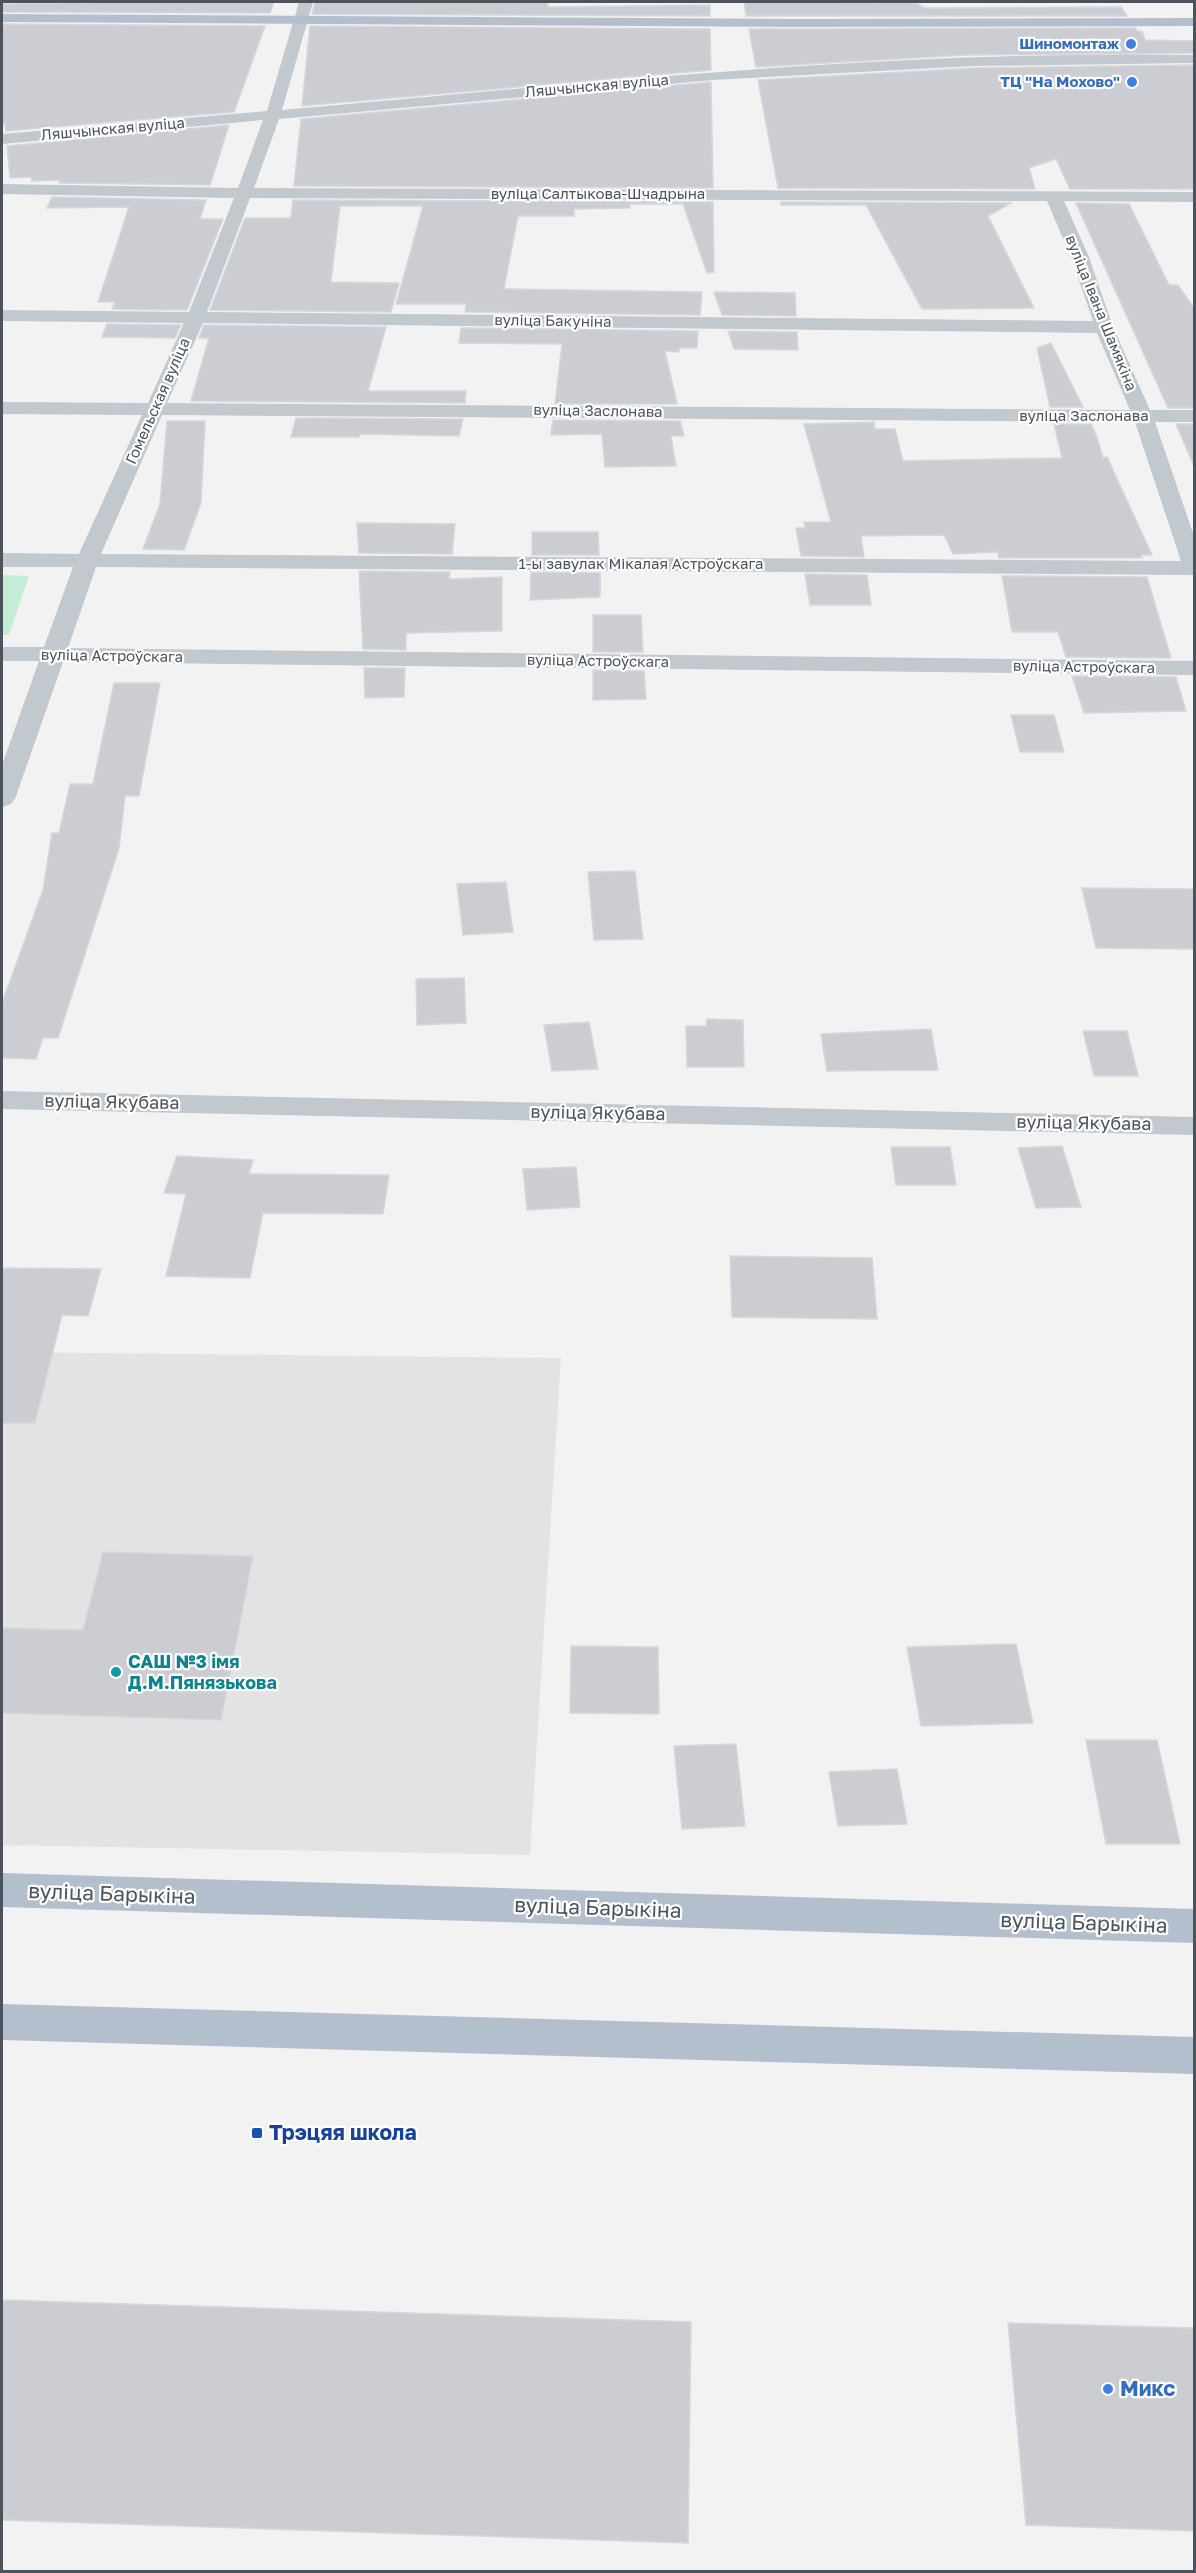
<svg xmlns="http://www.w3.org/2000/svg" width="1196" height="2573" viewBox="0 0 1196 2573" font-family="'Golos Text',sans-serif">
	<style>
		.education { fill: #e4e3e3 }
		.green { fill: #c5ecd7 }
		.building { fill: #cccdd3; stroke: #d6d7dc; stroke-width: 1.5 }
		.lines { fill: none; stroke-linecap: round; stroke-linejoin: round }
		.minor { fill: #c1c8ce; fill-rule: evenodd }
		.major { fill: #b4bfcd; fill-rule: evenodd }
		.shop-dot { fill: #3f7fe0; stroke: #fff; stroke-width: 2 }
		.culture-dot { fill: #0f9aa8; stroke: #fff; stroke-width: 2 }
		.transit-dot { fill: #1a4fb4; stroke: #fff; stroke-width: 2 }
		.labels { text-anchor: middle; stroke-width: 4.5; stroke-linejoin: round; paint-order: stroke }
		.far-shop-label { font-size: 15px; font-weight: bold; fill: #366cbe; stroke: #fff; text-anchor: end }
		.far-street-label { font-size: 15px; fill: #4b535d; stroke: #fff }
		.street-label { font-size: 18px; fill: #4b535d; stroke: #fff }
		.culture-label { font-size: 18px; font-weight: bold; fill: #0d838f; stroke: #fff; text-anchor: start }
		.near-street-label { font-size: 21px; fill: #4b535d; stroke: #fff }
		.near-transit-label { font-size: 21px; font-weight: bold; fill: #164399; stroke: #fff; text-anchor: start }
		.near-shop-label { font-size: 21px; font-weight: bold; fill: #366cbe; stroke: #fff; text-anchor: start }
	</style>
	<rect width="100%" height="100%" fill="#f3f2f2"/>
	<path class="education" d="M 2,1352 L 561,1358 L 530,1855 L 2,1845 Z"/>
	<path class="green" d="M 2,575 L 29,576 L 9,635 L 2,635 Z"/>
	<g class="building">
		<path d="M 127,2 L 274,2 L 270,13 L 2,12 L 2,4 Z"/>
		<path d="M 315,2 L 548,2 L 548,7 L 710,5 L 710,16 L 312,14 Z"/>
		<path d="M 744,2 L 916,3 L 925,8 L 1121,7 L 1127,16 L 746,16 Z"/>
		<path d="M 2,24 L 265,26 L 234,112 L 6,131 L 5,124 L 2,124 Z"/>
		<path d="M 310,26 L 710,29 L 711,70 L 302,106 Z"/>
		<path d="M 1135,28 L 1137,31 L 1142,31 L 1145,40 L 1194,41 L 1194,53 L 966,55 L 756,67 L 749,29 Z"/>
		<path d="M 1194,65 L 1194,189 L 1070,189 L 1056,159 L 1029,168 L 1035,189 L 778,188 L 758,80 L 974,68 Z"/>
		<path d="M 711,82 L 713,188 L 294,186 L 301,119 Z"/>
		<path d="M 229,125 L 210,185 L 59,183 L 61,180 L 32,181 L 31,177 L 10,178 L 7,146 Z"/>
		<path d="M 52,197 L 206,200 L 200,219 L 223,219 L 187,310 L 112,309 L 115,302 L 98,302 L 129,207 L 47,208 Z"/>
		<path d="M 293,200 L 713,202 L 714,272 L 707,273 L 683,204 L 630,204 L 630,208 L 574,209 L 574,216 L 518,216 L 504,289 L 702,292 L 700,315 L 465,312 L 466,304 L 396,304 L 423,206 L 340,206 L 331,282 L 399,283 L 391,312 L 210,310 L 245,218 L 291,218 Z"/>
		<path d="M 781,202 L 1011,203 L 988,216 L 1034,308 L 922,309 L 866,205 L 781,205 Z"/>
		<path d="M 1076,203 L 1129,204 L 1169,285 L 1178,285 L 1194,308 L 1194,408 L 1168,408 Z"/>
		<path d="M 714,292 L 795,293 L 796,316 L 722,315 Z"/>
		<path d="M 107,324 L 181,325 L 175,338 L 102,337 Z"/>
		<path d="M 204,325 L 386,327 L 368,391 L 466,391 L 465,403 L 191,401 L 209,338 L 199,338 Z"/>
		<path d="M 461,328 L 698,331 L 697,348 L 679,348 L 679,352 L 665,351 L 677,404 L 555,404 L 562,344 L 459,343 Z"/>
		<path d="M 728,331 L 797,332 L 798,350 L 734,349 Z"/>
		<path d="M 1051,343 L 1083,407 L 1050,407 L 1037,348 Z"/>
		<path d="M 296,418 L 463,419 L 459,436 L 360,434 L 359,437 L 291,437 Z"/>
		<path d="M 553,420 L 680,421 L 684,436 L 671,436 L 676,466 L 605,467 L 602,434 L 551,435 Z"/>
		<path d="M 167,421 L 205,421 L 201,503 L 184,550 L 143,549 L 160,504 Z"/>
		<path d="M 874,422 L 875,429 L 895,429 L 903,461 L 1062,458 L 1054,424 L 1091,424 L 1097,437 L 1103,458 L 1107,457 L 1152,555 L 1141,555 L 1142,558 L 999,558 L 998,552 L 953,554 L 944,535 L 861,536 L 864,557 L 801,556 L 796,528 L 805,528 L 804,522 L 831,522 L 804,424 Z"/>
		<path d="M 1176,424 L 1194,424 L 1194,466 Z"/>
		<path d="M 357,523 L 455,524 L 452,554 L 359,553 Z"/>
		<path d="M 532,532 L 598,532 L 599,555 L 532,555 Z"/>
		<path d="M 359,571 L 450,572 L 449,579 L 502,577 L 502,631 L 406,633 L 406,650 L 363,649 Z"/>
		<path d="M 531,572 L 600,573 L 600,597 L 530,600 Z"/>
		<path d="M 805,574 L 867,575 L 871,605 L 810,605 Z"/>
		<path d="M 1002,576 L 1147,577 L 1171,658 L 1066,657 L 1058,632 L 1012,632 Z"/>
		<path d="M 593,615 L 641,615 L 643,652 L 593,652 Z"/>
		<path d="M 364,668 L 405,668 L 404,697 L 365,698 Z"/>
		<path d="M 593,670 L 644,671 L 646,699 L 593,700 Z"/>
		<path d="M 1072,676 L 1176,677 L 1186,711 L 1084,713 Z"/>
		<path d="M 114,683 L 160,683 L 139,796 L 125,796 L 119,848 L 58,1038 L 43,1038 L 36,1059 L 2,1058 L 2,1003 L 43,890 L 52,833 L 59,833 L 70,784 L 93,784 Z"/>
		<path d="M 1011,715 L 1054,715 L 1064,752 L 1020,752 Z"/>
		<path d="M 635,871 L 643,939 L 594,940 L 588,872 Z"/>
		<path d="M 506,882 L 513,932 L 463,935 L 457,884 Z"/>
		<path d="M 1082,888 L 1194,889 L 1194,949 L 1096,948 Z"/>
		<path d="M 464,978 L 466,1023 L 417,1025 L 416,979 Z"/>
		<path d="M 707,1019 L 743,1020 L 744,1067 L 687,1067 L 686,1026 L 706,1026 Z"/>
		<path d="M 589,1022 L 598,1069 L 552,1071 L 544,1025 Z"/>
		<path d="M 931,1029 L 938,1070 L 827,1071 L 821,1034 Z"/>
		<path d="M 1083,1031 L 1127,1031 L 1138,1076 L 1094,1076 Z"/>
		<path d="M 1062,1146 L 1081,1207 L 1036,1208 L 1018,1148 Z"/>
		<path d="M 891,1147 L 950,1147 L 956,1185 L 896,1185 Z"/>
		<path d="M 177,1156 L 253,1160 L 249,1174 L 389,1175 L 383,1214 L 263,1213 L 250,1278 L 166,1276 L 186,1194 L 164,1193 Z"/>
		<path d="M 576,1167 L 580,1207 L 527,1210 L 523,1169 Z"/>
		<path d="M 730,1256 L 872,1258 L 877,1319 L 732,1317 Z"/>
		<path d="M 2,1268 L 101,1269 L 88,1316 L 62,1315 L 35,1423 L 2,1423 Z"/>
		<path d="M 103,1552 L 253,1556 L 221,1720 L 2,1713 L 2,1628 L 83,1630 Z"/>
		<path d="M 1016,1644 L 1033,1723 L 921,1726 L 907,1647 Z"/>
		<path d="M 571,1646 L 658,1647 L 659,1714 L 570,1713 Z"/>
		<path d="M 1086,1740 L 1157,1740 L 1180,1844 L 1106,1844 Z"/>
		<path d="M 736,1744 L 745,1826 L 682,1829 L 674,1746 Z"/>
		<path d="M 897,1769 L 907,1824 L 838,1826 L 829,1772 Z"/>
		<path d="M 2,2300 L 691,2322 L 688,2543 L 2,2520 Z"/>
		<path d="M 1008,2323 L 1194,2328 L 1194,2531 L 1026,2525 Z"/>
	</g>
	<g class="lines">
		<g class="minor">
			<path d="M 299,2 L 313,2 L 282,110 C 585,83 890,50 1194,55 L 1194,63 L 974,66 L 713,80 L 279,119 L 254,188 L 1194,192 L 1194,202 L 1064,201 L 1089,257 L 1113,327 L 1150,410 L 1194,410 L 1194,422 L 1155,422 L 1194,536 L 1194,575 L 96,567 L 68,648 L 1194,661 L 1194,675 L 63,662 L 15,799 L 11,804 L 2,807 L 2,765 L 39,661 L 2,661 L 2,647 L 44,647 L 73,567 L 2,567 L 2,553 L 79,554 L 142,415 L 2,414 L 2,402 L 148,403 L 184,323 L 2,321 L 2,310 L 189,312 L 234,198 L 2,194 L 2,184 L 238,188 L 263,120 L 2,144 L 2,134 L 267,111 ZM 250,198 L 1047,201 L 1071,257 L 1093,321 L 207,312 ZM 203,323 L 1097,333 L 1130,410 L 167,403 ZM 162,415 L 1135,422 L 1181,561 L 101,554 Z"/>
			<path d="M 2,1091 L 1194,1117 L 1194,1135 L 2,1109 Z"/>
		</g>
		<g class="major">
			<path d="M 2,14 L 796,19 L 1194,18 L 1194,26 L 796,27 L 2,22 Z"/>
			<path d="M 2,1873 L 1194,1909 L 1194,1943 L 2,1907 Z"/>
			<path d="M 2,2004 L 1194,2037 L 1194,2074 L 2,2040 Z"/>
		</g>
	</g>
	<g class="shop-dot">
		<circle cx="1131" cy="44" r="6"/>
		<circle cx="1132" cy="82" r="6"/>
		<circle cx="1108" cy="2389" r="6"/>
	</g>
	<circle class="culture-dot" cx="116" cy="1672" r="6"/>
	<rect class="transit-dot" x="251" y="2127" width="12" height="12" rx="3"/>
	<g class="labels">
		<g class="far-shop-label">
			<text x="1119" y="49">Шиномонтаж</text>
			<text x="1120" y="87">ТЦ "На Мохово"</text>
		</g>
		<g class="far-street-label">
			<text transform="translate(597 86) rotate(-5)" y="5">Ляшчынская вуліца</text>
			<text transform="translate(113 129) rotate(-5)" y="5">Ляшчынская вуліца</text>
			<text x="598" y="199">вуліца Салтыкова-Шчадрына</text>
			<text transform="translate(1101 313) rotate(68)" y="5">вуліца Івана Шамякіна</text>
			<text transform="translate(553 321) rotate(1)" y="5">вуліца Бакуніна</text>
			<text transform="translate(158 401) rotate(-66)" y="5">Гомельская вуліца</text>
			<text transform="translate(598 411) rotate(1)" y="5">вуліца Заслонава</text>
			<text x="1084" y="421">вуліца Заслонава</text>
			<text x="641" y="569">1-ы завулак Мікалая Астроўскага</text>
			<text transform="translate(112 656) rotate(1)" y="5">вуліца Астроўскага</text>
			<text transform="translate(598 661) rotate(1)" y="5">вуліца Астроўскага</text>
			<text transform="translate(1084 667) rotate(1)" y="5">вуліца Астроўскага</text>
		</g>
		<g class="street-label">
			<text transform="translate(112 1102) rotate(1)" y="6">вуліца Якубава</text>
			<text transform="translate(598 1113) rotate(1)" y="6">вуліца Якубава</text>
			<text transform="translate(1084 1123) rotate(1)" y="6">вуліца Якубава</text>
		</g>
		<g class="culture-label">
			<text x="128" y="1668">САШ №3 імя<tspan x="128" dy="21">Д.М.Пянязькова</tspan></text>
		</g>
		<g class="near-street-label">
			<text transform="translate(112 1894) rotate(2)" y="7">вуліца Барыкіна</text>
			<text transform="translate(598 1908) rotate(2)" y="7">вуліца Барыкіна</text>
			<text transform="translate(1084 1923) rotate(2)" y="7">вуліца Барыкіна</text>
		</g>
		<g class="near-transit-label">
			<text x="269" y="2140">Трэцяя школа</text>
		</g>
		<g class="near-shop-label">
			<text x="1120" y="2396">Микс</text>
		</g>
	</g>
	<rect width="1196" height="2573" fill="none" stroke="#4b535d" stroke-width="6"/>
</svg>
